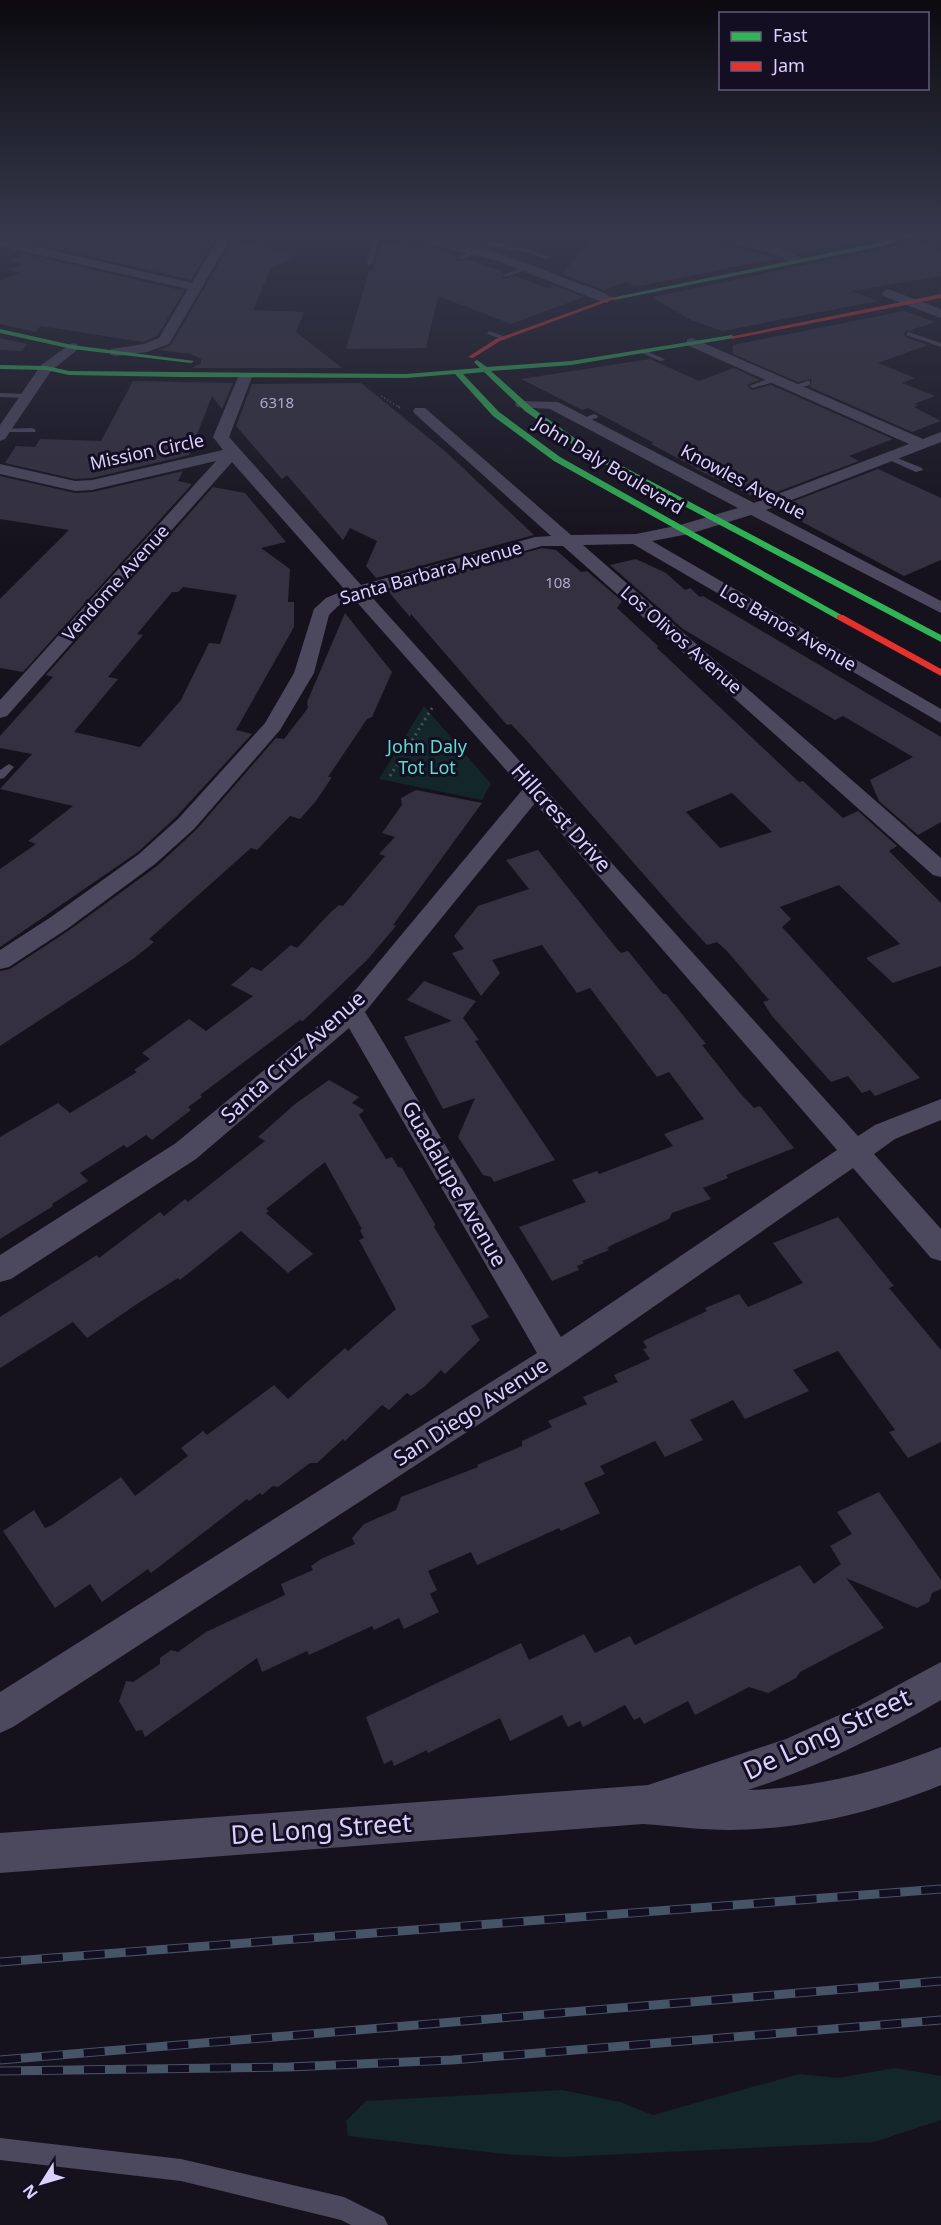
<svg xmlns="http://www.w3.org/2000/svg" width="941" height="2225" viewBox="0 0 941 2225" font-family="'Noto Sans',sans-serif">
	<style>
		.green { fill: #13272a }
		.building { fill: #34303f; fill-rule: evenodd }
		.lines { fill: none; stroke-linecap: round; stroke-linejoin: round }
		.path-far2 { stroke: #47505e; stroke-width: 1.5; stroke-dasharray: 1.5 2; stroke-linecap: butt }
		.path-far1 { stroke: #47505e; stroke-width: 2; stroke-dasharray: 1.5 3; stroke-linecap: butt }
		.path { stroke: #47505e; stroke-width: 3; stroke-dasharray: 2 4; stroke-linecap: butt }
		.lane { fill: #4c485e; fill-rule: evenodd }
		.street { fill: #4c485e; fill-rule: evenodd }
		.fast { fill: #30b455; fill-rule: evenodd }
		.jam { fill: #e5322d; fill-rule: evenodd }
		.rail-casing { stroke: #455467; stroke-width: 9 }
		.rail { stroke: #140e22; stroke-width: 7; stroke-dasharray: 21; stroke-linecap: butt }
		.labels { text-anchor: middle; stroke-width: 6; stroke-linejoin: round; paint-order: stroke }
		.far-number-label { font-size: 15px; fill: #b1a9ce }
		.far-street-label { font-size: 18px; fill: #dbd1fd; stroke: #140e22 }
		.far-park-label { font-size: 18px; fill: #60dbca; stroke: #140e22 }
		.street-label { font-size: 21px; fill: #dbd1fd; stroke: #140e22 }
		.near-street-label { font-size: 26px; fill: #dbd1fd; stroke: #140e22 }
	</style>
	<rect width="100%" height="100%" fill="#16121d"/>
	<g class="green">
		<path d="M 424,706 L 491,784 L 482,800 L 379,779 Z"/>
		<path d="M 895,2068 L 941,2076 L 941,2120 L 874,2142 L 561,2157 L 505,2154 L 348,2136 L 346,2121 L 366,2101 L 562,2090 L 620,2102 L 653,2115 L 799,2074 L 838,2078 Z"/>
	</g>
	<g class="building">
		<path d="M 76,234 L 204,234 L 217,237 L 191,280 L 45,246 Z"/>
		<path d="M 596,234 L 702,234 L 716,242 L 778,258 L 635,287 L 626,282 L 604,290 L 562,274 Z"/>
		<path d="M 735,234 L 868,234 L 880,238 L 799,254 L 772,242 Z"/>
		<path d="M 232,240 L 298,254 L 271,268 L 253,310 L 304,312 L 296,332 L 342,368 L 192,368 L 201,363 L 201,359 L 191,354 L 159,350 L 171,345 Z"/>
		<path d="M 382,242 L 435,248 L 457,256 L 458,260 L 468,259 L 503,272 L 500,276 L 504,279 L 515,276 L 549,289 L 553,285 L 584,297 L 511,324 L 438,296 L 426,348 L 346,349 L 369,271 L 372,271 Z"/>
		<path d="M 922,243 L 941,250 L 941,276 L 852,291 L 878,301 L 722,331 L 691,320 L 652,297 L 902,245 L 910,247 Z"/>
		<path d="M 25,254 L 184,291 L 157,336 L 143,342 L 40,326 L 36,332 L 0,324 L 0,281 L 20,273 L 8,270 L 22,264 L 9,261 Z"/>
		<path d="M 904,311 L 935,322 L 911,330 L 914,332 L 907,330 L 904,334 L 905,337 L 928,345 L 878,363 L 915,378 L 902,383 L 935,396 L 914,404 L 918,405 L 914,407 L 941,421 L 912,432 L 810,387 L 812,379 L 798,382 L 733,354 L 733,345 Z"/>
		<path d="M 0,338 L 27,344 L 22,351 L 0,350 Z"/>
		<path d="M 650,359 L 699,381 L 734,368 L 760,380 L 747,385 L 752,390 L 771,385 L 893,439 L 849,456 L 859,461 L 758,499 L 694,468 L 696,468 L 651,444 L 654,443 L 588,408 L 582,410 L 521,379 Z"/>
		<path d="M 133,381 L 233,383 L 222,409 L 212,396 L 189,455 L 92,478 L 75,479 L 5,463 L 16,446 L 35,447 L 40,439 L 101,441 Z"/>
		<path d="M 361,383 L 446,452 L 534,535 L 376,578 L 366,566 L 377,541 L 350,528 L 343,540 L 287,475 L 282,479 L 236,426 L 252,384 Z"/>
		<path d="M 878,469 L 941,498 L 941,560 L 904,576 L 776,508 Z"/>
		<path d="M 183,471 L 178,481 L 192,484 L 23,672 L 0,668 L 0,599 L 69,530 L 0,519 L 0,476 L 75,493 L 93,492 Z"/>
		<path d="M 213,487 L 245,493 L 286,542 L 261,548 L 290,569 L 288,602 L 294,602 L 294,627 L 236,730 L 252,734 L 176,817 L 138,852 L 0,947 L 0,869 L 36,844 L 28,841 L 73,806 L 0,789 L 32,754 L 0,748 L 0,736 L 53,677 L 46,675 ZM 183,587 L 237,595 L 220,644 L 209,643 L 181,700 L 140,747 L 74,732 L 118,679 L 108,677 L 143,635 L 137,634 L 172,592 L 178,592 Z"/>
		<path d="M 542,548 L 556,550 L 581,572 L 587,571 L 622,601 L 617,608 L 658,646 L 657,648 L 799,782 L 803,781 L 843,818 L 858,811 L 897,846 L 889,851 L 941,903 L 941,966 L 893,983 L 866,958 L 900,944 L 839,885 L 780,907 L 791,919 L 782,927 L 920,1078 L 875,1096 L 870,1090 L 862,1093 L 848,1076 L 831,1082 L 772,1016 L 763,1002 L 769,1000 L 727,951 L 717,942 L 707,945 L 682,918 L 527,741 L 511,724 L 507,725 L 411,614 L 410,617 L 388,591 ZM 732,793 L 772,832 L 720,848 L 686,812 Z"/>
		<path d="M 636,559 L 666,573 L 685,590 L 690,588 L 700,597 L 703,596 L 941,737 L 941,822 L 918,835 L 879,801 L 870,780 L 913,757 L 843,716 L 835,720 L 683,629 L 610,565 Z"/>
		<path d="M 345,613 L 392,672 L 372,717 L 367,719 L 328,777 L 332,777 L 316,801 L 300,819 L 290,816 L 257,850 L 251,848 L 149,939 L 154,942 L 133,959 L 0,1046 L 0,971 L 10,969 L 68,931 L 157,866 L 196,830 L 276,738 L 284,739 L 308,708 L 307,702 Z"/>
		<path d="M 416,790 L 482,803 L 393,925 L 396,926 L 367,960 L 303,1021 L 300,1020 L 200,1095 L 202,1097 L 188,1107 L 191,1110 L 152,1140 L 146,1135 L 127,1148 L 124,1145 L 80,1173 L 88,1181 L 52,1204 L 53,1206 L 0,1239 L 0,1137 L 58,1103 L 70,1113 L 137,1072 L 134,1070 L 150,1059 L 142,1053 L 189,1019 L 206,1031 L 253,996 L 231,985 L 252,967 L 261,971 L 291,945 L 297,948 L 330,913 L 339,905 L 343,906 L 385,856 L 379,854 L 395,837 L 382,833 L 402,805 L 401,798 Z"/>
		<path d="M 538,850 L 617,949 L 621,953 L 628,951 L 663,994 L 666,994 L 706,1044 L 702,1045 L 740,1093 L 754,1108 L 760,1106 L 794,1148 L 726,1175 L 728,1178 L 703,1188 L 711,1199 L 672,1213 L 669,1219 L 614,1244 L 607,1248 L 609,1250 L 582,1261 L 584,1263 L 577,1266 L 579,1270 L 552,1281 L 519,1227 L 586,1202 L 572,1180 L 597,1171 L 599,1174 L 673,1146 L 664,1134 L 704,1119 L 669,1072 L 657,1077 L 590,988 L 577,993 L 542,945 L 492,960 L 500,973 L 481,996 L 452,953 L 464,949 L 454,936 L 478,906 L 529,889 L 506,860 Z"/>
		<path d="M 424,981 L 476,1001 L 463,1018 L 479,1040 L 475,1041 L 555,1160 L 494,1182 L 491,1177 L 483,1175 L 458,1137 L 475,1098 L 443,1109 L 404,1037 L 452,1021 L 407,1000 Z"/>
		<path d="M 329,1080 L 359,1097 L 352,1103 L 364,1110 L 359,1115 L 386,1159 L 392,1157 L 398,1167 L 402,1168 L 435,1224 L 434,1227 L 489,1317 L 471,1326 L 480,1340 L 445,1374 L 441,1370 L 424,1387 L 411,1396 L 407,1393 L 389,1410 L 382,1405 L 345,1441 L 343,1439 L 317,1463 L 310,1463 L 278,1487 L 273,1486 L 262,1495 L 260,1493 L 249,1501 L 247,1499 L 151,1573 L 148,1569 L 102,1602 L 90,1584 L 55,1608 L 3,1531 L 34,1510 L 45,1528 L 52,1525 L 121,1477 L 135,1496 L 188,1456 L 181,1448 L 203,1431 L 207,1435 L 274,1385 L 288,1399 L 345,1348 L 348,1351 L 396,1309 L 359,1240 L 364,1238 L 360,1230 L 362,1229 L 325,1162 L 266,1209 L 269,1211 L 266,1213 L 313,1254 L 288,1273 L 241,1231 L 180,1280 L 178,1278 L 140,1302 L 87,1338 L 73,1322 L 0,1368 L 0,1317 L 97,1255 L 99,1258 L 160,1212 L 164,1216 L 185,1199 L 188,1202 L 265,1141 L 258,1137 L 295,1104 Z"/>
		<path d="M 838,1217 L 894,1286 L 889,1288 L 941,1350 L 941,1442 L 908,1458 L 889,1432 L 895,1430 L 838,1351 L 793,1370 L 809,1391 L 745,1419 L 733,1400 L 690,1420 L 703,1440 L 665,1457 L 655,1441 L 600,1466 L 605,1474 L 584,1483 L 600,1513 L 561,1531 L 559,1528 L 477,1565 L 471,1552 L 428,1571 L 437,1590 L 430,1594 L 439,1612 L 404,1629 L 399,1618 L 374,1630 L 372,1626 L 309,1655 L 307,1651 L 262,1672 L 257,1658 L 145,1737 L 142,1730 L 136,1731 L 119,1701 L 126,1681 L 133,1682 L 160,1664 L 160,1658 L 171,1650 L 178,1652 L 206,1632 L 285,1595 L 281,1584 L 313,1570 L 311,1566 L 321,1559 L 355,1544 L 352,1538 L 364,1524 L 396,1510 L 401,1497 L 478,1467 L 477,1465 L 522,1446 L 522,1441 L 552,1427 L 548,1421 L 587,1404 L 583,1397 L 618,1382 L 614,1375 L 650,1359 L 643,1349 L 647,1348 L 643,1341 L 707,1311 L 705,1308 L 739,1294 L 748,1307 L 803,1283 L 773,1243 Z"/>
		<path d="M 879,1492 L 941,1580 L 941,1589 L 932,1593 L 929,1602 L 917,1608 L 846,1578 L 884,1628 L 800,1672 L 796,1678 L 768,1693 L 749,1687 L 695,1715 L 688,1701 L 644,1724 L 640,1717 L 634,1720 L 625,1705 L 583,1727 L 580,1721 L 568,1727 L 562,1715 L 510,1741 L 500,1718 L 428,1753 L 427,1750 L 394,1766 L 392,1760 L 384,1764 L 366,1717 L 521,1643 L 529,1660 L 584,1634 L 595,1653 L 630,1636 L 635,1645 L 800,1565 L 814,1584 L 841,1564 L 830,1546 L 852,1534 L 837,1512 Z"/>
	</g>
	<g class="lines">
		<path class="path-far2" d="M 381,396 L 400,408"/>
		<path class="path-far1" d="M 398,406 L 400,408"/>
		<path class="path" d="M 390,776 L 432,708"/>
		<g class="lane">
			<path d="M 259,234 L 265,234 L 261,238 L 258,236 Z"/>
			<path d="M 374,234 L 380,234 L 373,263 L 370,265 L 367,263 Z"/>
			<path d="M 921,234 L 929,234 L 941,238 L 938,240 Z"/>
			<path d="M 491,241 L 526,248 L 550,257 L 547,259 C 515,249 489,242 456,248 L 453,246 L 468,242 Z"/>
			<path d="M 476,249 L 478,252 L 463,259 L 458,258 Z"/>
			<path d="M 528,266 L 530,269 L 505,277 L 502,275 Z"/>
			<path d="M 489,331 L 506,337 L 507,338 L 504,340 L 487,334 Z"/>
			<path d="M 908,332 L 941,343 L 941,347 L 906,335 Z"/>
			<path d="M 642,349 L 664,359 L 665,360 L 660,361 L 640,352 Z"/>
			<path d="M 774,377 L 777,377 L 777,381 L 753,388 L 749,386 Z"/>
			<path d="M 807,381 L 810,381 L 810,385 L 794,389 L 790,387 Z"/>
			<path d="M 0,393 L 27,394 L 31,396 L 27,398 L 0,397 Z"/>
			<path d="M 594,414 L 598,416 L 597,418 L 582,422 L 578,420 Z"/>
			<path d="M 32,428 L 36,430 L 35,432 L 0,432 L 3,429 Z"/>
			<path d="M 890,455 L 922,468 L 923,470 L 916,472 L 887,459 L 887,455 Z"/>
			<path d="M 9,764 L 14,767 L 4,778 L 0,779 L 0,770 Z"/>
			<path d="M 0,2138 L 181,2159 L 344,2197 L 384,2217 L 388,2225 L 351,2225 L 341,2220 L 181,2181 L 0,2160 Z"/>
		</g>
		<g class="street">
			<path d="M 221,234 L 233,234 L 169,344 L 147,352 L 116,356 L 111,355 L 111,349 L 144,344 L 159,338 L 188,289 L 0,246 L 0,238 L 192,283 Z"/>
			<path d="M 381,234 C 445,229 513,258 572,281 C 584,286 604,290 613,299 L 607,303 L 602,302 L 495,260 L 438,246 L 387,238 Z"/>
			<path d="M 704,234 C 728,232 787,243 804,261 L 794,264 L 773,253 L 717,240 Z"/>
			<path d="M 888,289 L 941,309 L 941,318 L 883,296 L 882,293 Z"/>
			<path d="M 692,338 L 923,439 L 941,432 L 941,442 L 766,510 L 941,601 L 941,613 L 751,515 L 689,534 L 652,541 L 941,709 L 941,723 L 633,544 L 583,545 L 941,858 L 941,877 L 933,875 L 563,546 L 542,546 L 369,594 L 858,1136 L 875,1125 L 941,1099 L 941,1120 L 895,1139 L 874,1154 L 941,1229 L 941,1261 L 931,1258 L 853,1168 L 567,1367 L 13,1727 L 0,1733 L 0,1692 L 537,1353 L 349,1028 L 196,1159 L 11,1279 L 0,1282 L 0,1255 L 176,1143 L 343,1005 L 523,789 L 354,599 L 338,606 L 329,615 L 314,673 L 280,730 L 194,829 L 155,864 L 67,929 L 9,967 L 0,969 L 0,950 L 51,917 L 139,854 L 178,819 L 265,723 L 294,673 L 314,609 L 326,598 L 345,590 L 232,462 L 7,716 L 0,718 L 0,700 L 216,461 L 92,490 L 75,491 L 0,474 L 0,464 L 75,481 L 92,480 L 223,450 L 213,437 L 238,377 L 240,374 L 250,374 L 252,377 L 229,437 L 361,585 L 535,537 L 551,536 L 415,414 L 413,411 L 415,408 L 425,408 L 571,535 L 636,534 L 680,525 L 738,508 L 550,409 L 517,407 L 515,404 L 517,401 L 558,402 L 754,503 L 909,444 L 687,345 L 687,339 ZM 535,803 L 837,1150 L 561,1337 L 365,1012 Z"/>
			<path d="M 72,343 L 77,344 L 77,350 L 51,371 L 5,439 L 0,441 L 0,425 L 41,365 Z"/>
			<path d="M 941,1662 L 941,1700 C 879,1736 816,1768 748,1790 C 815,1788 879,1772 941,1747 L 941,1785 C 873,1813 804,1829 730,1830 C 701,1830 672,1826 643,1824 L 0,1873 L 0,1833 L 648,1785 L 786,1739 L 859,1706 Z"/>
		</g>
		<g class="fast">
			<path d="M 910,234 L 918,234 L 883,246 L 614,300 L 611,298 L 882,242 Z"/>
			<path d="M 0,329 L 72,345 L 194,361 L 191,363 L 72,349 L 0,333 Z"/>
			<path d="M 732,335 L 734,338 L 571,365 L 491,371 L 531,407 L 590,449 L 941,635 L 941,642 L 584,453 L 525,411 L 484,372 L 463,374 L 499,412 L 560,457 L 845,617 L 837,619 L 554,461 L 493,416 L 455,374 L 406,378 L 181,377 L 69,375 L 46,370 L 0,369 L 0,365 L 46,366 L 69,371 L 406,374 L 480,368 L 474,362 L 477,360 L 487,367 L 571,361 Z"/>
		</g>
		<g class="jam">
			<path d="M 941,294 L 941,298 L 732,339 L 729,337 Z"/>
			<path d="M 612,297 L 617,298 L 500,341 L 473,358 L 468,357 L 496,339 Z"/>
			<path d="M 837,615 L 843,615 L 941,669 L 941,676 L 837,619 Z"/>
		</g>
		<defs>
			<g id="rail">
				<path d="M 0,1962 L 941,1889"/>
				<path d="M 0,2060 L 941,1981"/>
				<path d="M 0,2071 L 289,2067 L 452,2060 L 941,2020"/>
			</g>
		</defs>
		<use href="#rail" class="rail-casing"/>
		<use href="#rail" class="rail"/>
	</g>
	<linearGradient id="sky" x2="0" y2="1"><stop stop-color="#0c0a10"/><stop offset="0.43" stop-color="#36394c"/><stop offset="1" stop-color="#36394c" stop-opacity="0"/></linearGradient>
	<rect width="941" height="545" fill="url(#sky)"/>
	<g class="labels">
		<g class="far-number-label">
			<text x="277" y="408">6318</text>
			<text x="558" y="588">108</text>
		</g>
		<g class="far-street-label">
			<text transform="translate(147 452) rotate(-12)" y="6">Mission Circle</text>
			<text transform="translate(609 466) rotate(31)" y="6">John Daly Boulevard</text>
			<text transform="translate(743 482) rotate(28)" y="6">Knowles Avenue</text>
			<text transform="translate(431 573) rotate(-16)" y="6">Santa Barbara Avenue</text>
			<text transform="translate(116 583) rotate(-48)" y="6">Vendome Avenue</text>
			<text transform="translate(788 628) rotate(30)" y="6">Los Banos Avenue</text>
			<text transform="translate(681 640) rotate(41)" y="6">Los Olivos Avenue</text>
		</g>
		<g class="far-park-label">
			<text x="427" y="753">John Daly<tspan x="427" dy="21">Tot Lot</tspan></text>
		</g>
		<g class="street-label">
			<text transform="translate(561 818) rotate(48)" y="7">Hillcrest Drive</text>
			<text transform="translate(293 1057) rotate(-42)" y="7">Santa Cruz Avenue</text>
			<text transform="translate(454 1184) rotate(60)" y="7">Guadalupe Avenue</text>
			<text transform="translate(471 1412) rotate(-33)" y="7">San Diego Avenue</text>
		</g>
		<g class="near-street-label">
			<text transform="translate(827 1734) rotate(-25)" y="9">De Long Street</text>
			<text transform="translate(321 1829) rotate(-4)" y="9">De Long Street</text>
		</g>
	</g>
	<rect x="719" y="12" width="210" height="78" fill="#140e22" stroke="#645c7a" stroke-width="1.5"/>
	<rect x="731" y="32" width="30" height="9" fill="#30b455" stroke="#645c7a" stroke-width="1.5"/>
	<text x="773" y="42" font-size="18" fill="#dbd1fd">Fast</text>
	<rect x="731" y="62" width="30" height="9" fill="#e5322d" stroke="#645c7a" stroke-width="1.5"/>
	<text x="773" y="72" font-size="18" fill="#dbd1fd">Jam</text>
	<g transform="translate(42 2183) rotate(233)" stroke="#140e22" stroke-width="4.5" paint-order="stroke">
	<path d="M0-4.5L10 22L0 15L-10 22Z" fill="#dbd1fd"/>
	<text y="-9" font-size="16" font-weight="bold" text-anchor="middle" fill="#dbd1fd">N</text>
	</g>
</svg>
